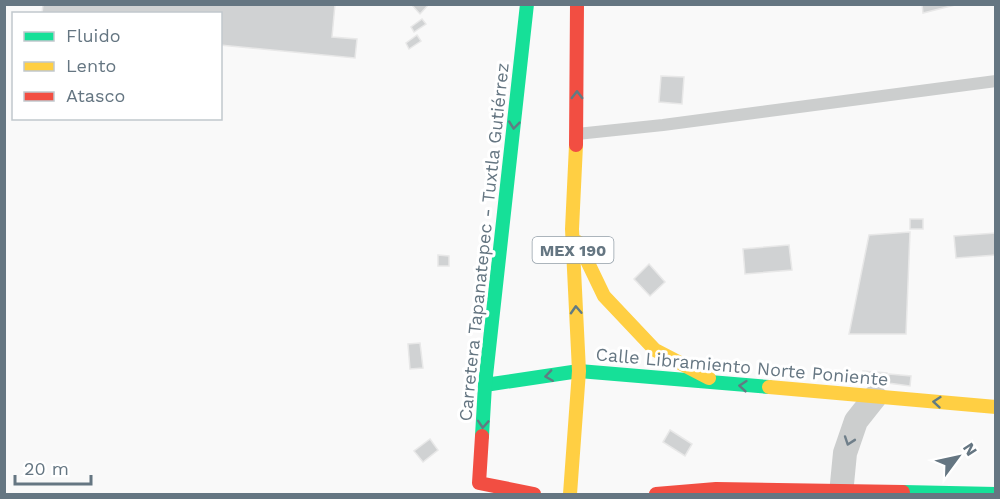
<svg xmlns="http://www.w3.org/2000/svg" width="1000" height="499" viewBox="0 0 1000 499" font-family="'Work Sans',sans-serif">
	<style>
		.building { fill: #d0d2d3; stroke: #e8e8e8; stroke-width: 1.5 }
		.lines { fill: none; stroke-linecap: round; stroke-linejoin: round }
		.lane { stroke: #cccece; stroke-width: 12 }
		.street { stroke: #cccece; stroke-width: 24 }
		.fast { stroke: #16e098; stroke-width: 14 }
		.slow { stroke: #ffcf43; stroke-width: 14 }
		.jam { stroke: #f24e42; stroke-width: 14 }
		.oneway { stroke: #617b83 }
		.oneway2 { stroke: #6f7f8a }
		.labels { text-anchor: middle; stroke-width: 6; stroke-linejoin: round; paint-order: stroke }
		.shield { fill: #fff; stroke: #939fa8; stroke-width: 1.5 }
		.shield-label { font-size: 16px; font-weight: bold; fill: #657682 }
		.street-label { font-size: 18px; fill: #657682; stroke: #fff }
	</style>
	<rect width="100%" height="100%" fill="#f9f9f9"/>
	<g class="building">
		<path d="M 43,4 L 335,4 L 332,37 L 357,39 L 355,58 L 220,45 L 220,14 L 42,14 Z"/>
		<path d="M 411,4 L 429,4 L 420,14 Z"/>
		<path d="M 922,4 L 959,4 L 923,13 Z"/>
		<path d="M 422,19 L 426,24 L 414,32 L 411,27 Z"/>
		<path d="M 417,35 L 421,41 L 409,49 L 406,43 Z"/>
		<path d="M 661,76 L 684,77 L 682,104 L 659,102 Z"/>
		<rect x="910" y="219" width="13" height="10"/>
		<path d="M 910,232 L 906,334 L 849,334 L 869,235 Z"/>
		<path d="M 996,233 L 996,255 L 956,258 L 954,236 Z"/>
		<path d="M 789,245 L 792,270 L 745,274 L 743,249 Z"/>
		<path d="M 438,255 L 449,256 L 449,266 L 438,266 Z"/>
		<path d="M 649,264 L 665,282 L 650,296 L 634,279 Z"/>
		<path d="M 420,343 L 423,368 L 410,369 L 408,344 Z"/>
		<path d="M 863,371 L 887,373 L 886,383 L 862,381 Z"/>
		<path d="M 889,374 L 911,376 L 910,386 L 888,383 Z"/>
		<path d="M 670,430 L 692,444 L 685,456 L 663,442 Z"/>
		<path d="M 430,439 L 438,450 L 423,462 L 414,451 Z"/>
	</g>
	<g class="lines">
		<path class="lane" d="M 577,134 L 663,125 L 996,81"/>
		<path class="street" d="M 841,494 L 845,453 L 856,421 L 875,397"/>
		<g class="fast">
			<path d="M 485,385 L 579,371 L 769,387"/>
			<path d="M 482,436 L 485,385 L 527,4"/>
			<path d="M 903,492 L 996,494"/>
		</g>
		<g class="slow">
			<path d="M 578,242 L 604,296 L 655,350 L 709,378"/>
			<path d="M 769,387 L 996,407"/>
			<path d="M 570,494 L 579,371 L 572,229 L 576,145"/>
		</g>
		<g class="jam">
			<path d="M 576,145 L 577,4"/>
			<path d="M 482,436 L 479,483 L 534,494"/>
			<path d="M 656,494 L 716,489 L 903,492"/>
		</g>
	</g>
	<defs><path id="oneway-chevron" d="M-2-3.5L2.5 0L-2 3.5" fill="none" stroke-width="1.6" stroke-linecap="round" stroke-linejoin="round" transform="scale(1.5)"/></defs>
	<g class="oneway">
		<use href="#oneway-chevron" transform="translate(577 95) rotate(-90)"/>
		<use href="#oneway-chevron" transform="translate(514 125) rotate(96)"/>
		<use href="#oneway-chevron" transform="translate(576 310) rotate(-93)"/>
		<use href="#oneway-chevron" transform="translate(549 376) rotate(172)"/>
		<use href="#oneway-chevron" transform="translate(743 386) rotate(-175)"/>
		<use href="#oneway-chevron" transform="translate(937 402) rotate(-175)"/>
		<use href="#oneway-chevron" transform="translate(483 424) rotate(94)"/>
	</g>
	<use class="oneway2" href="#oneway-chevron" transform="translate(849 441) rotate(109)"/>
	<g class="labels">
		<rect class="shield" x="532.5" y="237" width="81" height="26" rx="4.5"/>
		<g class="shield-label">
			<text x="573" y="256">MEX 190</text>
		</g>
		<g class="street-label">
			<text transform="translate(484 242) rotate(-84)" y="6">Carretera Tapanatepec - Tuxtla Gutiérrez</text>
			<text transform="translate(742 367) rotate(5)" y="6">Calle Libramiento Norte Poniente</text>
		</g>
	</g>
	<rect width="1000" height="499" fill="none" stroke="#657682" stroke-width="12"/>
	<rect x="12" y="12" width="210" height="108" fill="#ffffff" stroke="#c1c8cd" stroke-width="1.5"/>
	<rect x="24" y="32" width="30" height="9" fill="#16e098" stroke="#c1c8cd" stroke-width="1.5"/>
	<text x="66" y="42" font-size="18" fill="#657682">Fluido</text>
	<rect x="24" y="62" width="30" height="9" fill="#ffcf43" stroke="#c1c8cd" stroke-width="1.5"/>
	<text x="66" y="72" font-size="18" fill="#657682">Lento</text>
	<rect x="24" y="92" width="30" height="9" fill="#f24e42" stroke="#c1c8cd" stroke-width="1.5"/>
	<text x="66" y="102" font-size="18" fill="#657682">Atasco</text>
	<g transform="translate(958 457) rotate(57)" stroke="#ffffff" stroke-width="4.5" paint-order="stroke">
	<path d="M0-4.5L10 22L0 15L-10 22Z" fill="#657682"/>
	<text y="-9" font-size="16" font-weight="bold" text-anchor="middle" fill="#657682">N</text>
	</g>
	<path d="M15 475v9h76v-9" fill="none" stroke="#657682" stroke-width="3"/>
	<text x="24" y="475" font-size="18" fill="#657682" stroke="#ffffff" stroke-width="4.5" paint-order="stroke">20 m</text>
</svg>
